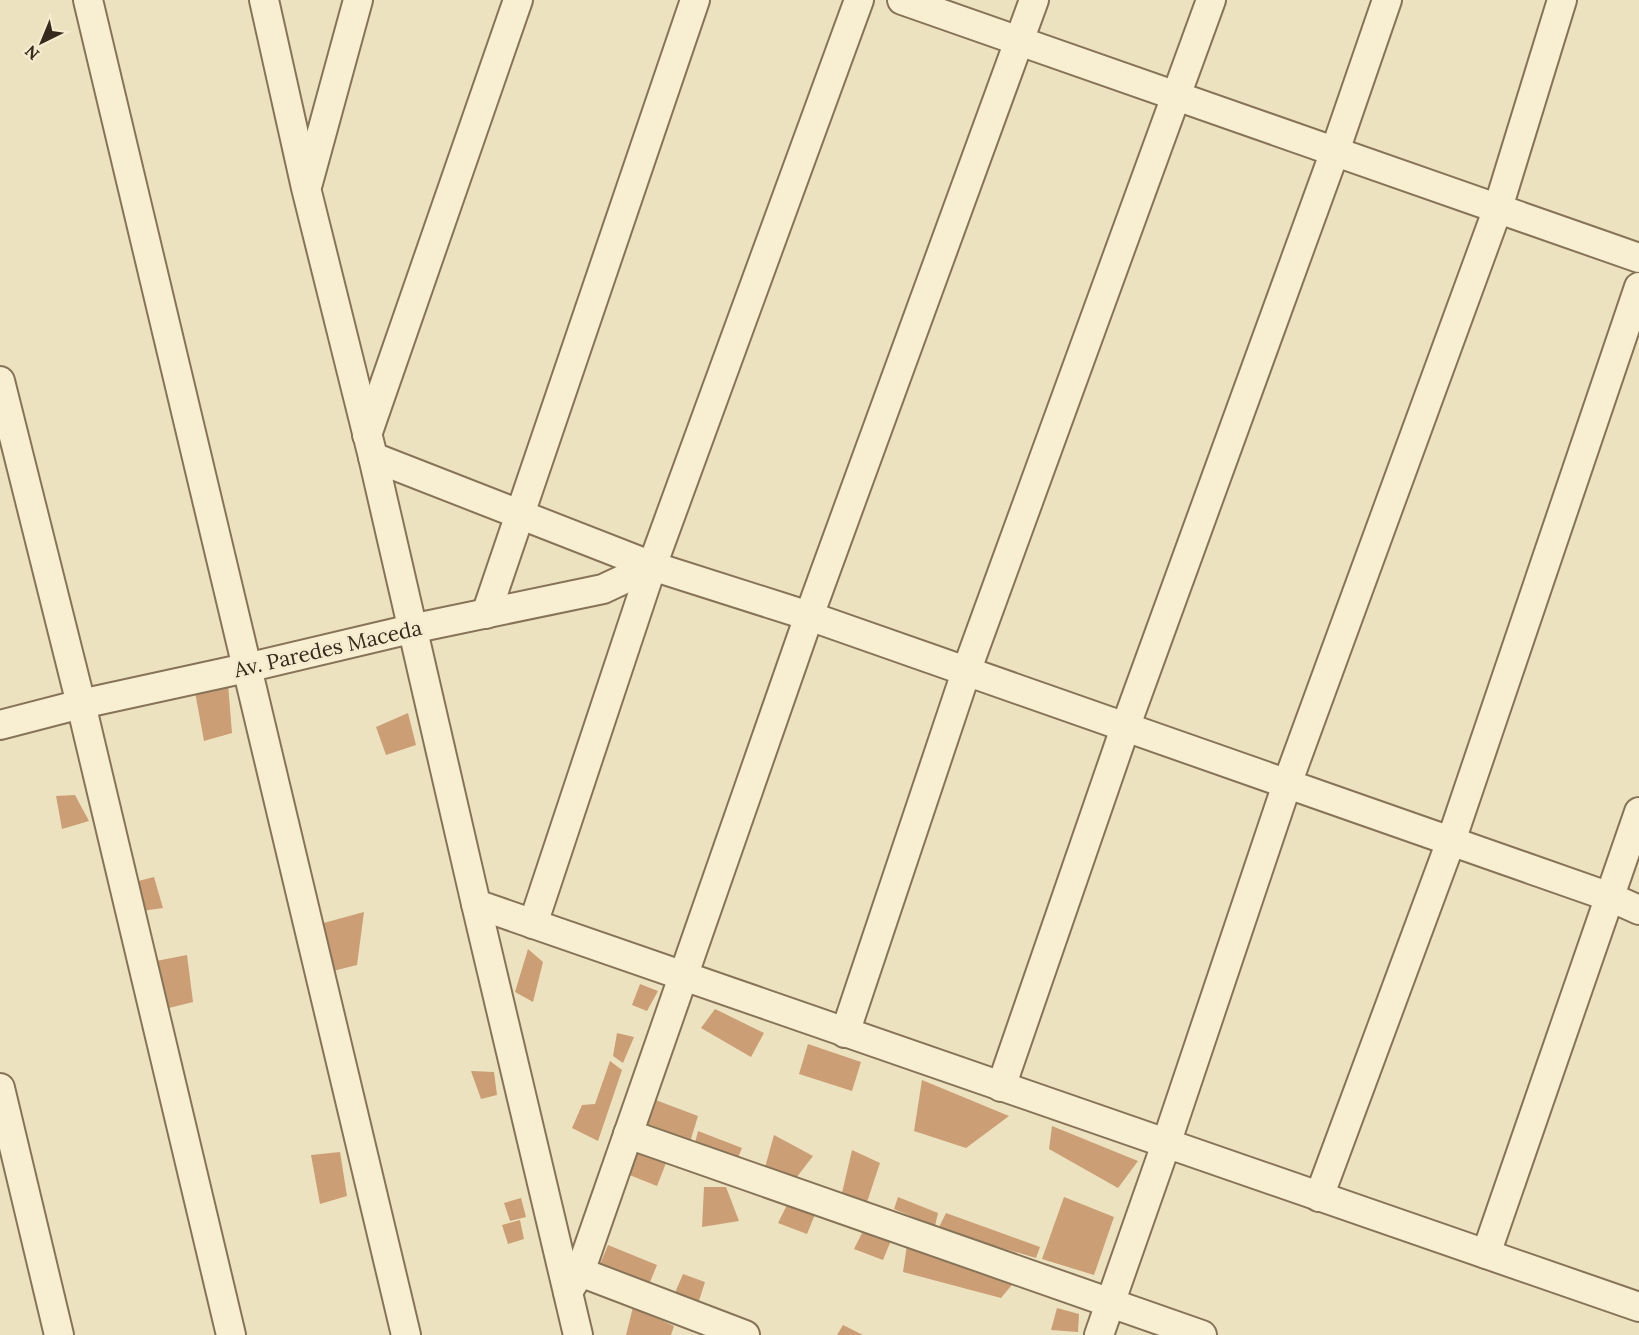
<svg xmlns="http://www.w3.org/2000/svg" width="1639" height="1335" viewBox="0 0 1639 1335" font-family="Lora,serif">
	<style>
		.building { fill: #cb9e75 }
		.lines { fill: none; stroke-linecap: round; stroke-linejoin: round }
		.minor-casing { stroke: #867358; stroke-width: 32 }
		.minor { stroke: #f8efd2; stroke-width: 28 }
		.labels { text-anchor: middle; stroke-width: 6; stroke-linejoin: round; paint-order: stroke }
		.street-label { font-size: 21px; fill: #352a1c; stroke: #f5eccf }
	</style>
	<rect width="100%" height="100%" fill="#ede2bf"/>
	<g class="building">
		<path d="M 228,684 L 232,733 L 204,741 L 195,692 Z"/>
		<path d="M 408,713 L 416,745 L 386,755 L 376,727 Z"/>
		<path d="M 75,795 L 89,821 L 62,829 L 56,796 Z"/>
		<path d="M 154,877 L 163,908 L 141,911 L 131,883 Z"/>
		<path d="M 364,912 L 357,965 L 329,972 L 320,924 Z"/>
		<path d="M 528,949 L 543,962 L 533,1002 L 515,992 Z"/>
		<path d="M 187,955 L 193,1002 L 165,1009 L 156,961 Z"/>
		<path d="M 640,984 L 658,991 L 647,1011 L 632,1005 Z"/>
		<path d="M 715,1009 L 764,1033 L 751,1057 L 701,1028 Z"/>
		<path d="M 617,1033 L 634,1037 L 623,1063 L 613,1056 Z"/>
		<path d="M 808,1044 L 861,1062 L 852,1091 L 799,1074 Z"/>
		<path d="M 610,1061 L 622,1070 L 598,1141 L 572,1128 L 582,1105 L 595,1104 Z"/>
		<path d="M 471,1071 L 494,1072 L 497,1095 L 481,1099 Z"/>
		<path d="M 922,1080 L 1009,1116 L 966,1148 L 914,1131 Z"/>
		<path d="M 653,1099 L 698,1116 L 690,1142 L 646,1127 Z"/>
		<path d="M 1052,1126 L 1138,1161 L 1118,1188 L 1049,1149 Z"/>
		<path d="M 698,1131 L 742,1148 L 737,1160 L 695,1143 Z"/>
		<path d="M 774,1135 L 813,1156 L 793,1182 L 764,1171 Z"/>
		<path d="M 852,1150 L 880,1163 L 867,1202 L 842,1193 Z"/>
		<path d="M 639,1151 L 666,1163 L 657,1186 L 627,1174 Z"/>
		<path d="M 340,1152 L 347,1196 L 320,1204 L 311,1155 Z"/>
		<path d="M 704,1187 L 726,1187 L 739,1221 L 702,1227 Z"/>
		<path d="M 898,1197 L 938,1213 L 935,1226 L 894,1209 Z"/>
		<path d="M 1064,1197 L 1114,1217 L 1094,1275 L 1042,1259 Z"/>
		<path d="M 521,1198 L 526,1217 L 510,1221 L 504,1203 Z"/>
		<path d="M 790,1199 L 816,1212 L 807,1234 L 778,1223 Z"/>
		<path d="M 946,1213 L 1040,1247 L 1036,1258 L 938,1229 Z"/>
		<path d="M 520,1220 L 524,1239 L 508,1244 L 502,1225 Z"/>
		<path d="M 866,1225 L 892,1238 L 883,1260 L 854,1249 Z"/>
		<path d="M 608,1245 L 657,1265 L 648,1287 L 598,1269 Z"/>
		<path d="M 907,1245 L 1016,1280 L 1001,1298 L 903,1272 Z"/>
		<path d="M 683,1274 L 705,1282 L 698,1304 L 671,1302 Z"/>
		<path d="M 633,1307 L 674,1326 L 671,1335 L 626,1335 Z"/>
		<path d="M 1057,1308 L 1079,1314 L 1078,1332 L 1051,1330 Z"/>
		<path d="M 843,1325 L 863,1335 L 837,1335 Z"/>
	</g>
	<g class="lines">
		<defs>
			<g id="minor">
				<path d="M 88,0 L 406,1335"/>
				<path d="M 264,0 L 306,188 L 373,457 L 476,904 L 578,1335"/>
				<path d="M 902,0 L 1639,258"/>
				<path d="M 308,183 L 358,0"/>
				<path d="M 0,381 L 81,704 L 231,1335"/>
				<path d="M 367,435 L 518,0"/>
				<path d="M 373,457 L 652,566 L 809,616 L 1610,897 L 1639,910"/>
				<path d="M 486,614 L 695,0"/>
				<path d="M 0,725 L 81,704 L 246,668 L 411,629 L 603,589 L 652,566"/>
				<path d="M 476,904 L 1639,1307"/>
				<path d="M 533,924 L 652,566 L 859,0"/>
				<path d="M 845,1033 L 966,672 L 1211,0"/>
				<path d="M 1001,1087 L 1125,728 L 1335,151 L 1387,0"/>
				<path d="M 0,1088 L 59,1335"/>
				<path d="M 628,1134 L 1202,1335"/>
				<path d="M 1319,1197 L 1451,841 L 1639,287"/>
				<path d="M 1486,1254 L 1639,812"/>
				<path d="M 580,1272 L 745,1335"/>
				<path d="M 568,1292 L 580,1272 L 809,616 L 1034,0"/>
				<path d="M 1099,1335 L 1166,1144 L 1287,784 L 1498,208 L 1562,0"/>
			</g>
		</defs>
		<use href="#minor" class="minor-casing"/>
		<use href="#minor" class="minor"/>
	</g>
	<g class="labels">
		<g class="street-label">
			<text transform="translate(328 649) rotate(-13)" y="7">Av. Paredes Maceda</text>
		</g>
	</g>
	<g transform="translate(42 42) rotate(223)" stroke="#f5eccf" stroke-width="4.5" paint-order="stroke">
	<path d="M0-4.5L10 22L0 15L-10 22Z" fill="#352a1c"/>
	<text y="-9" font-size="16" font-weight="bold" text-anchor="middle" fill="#352a1c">N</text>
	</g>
</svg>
